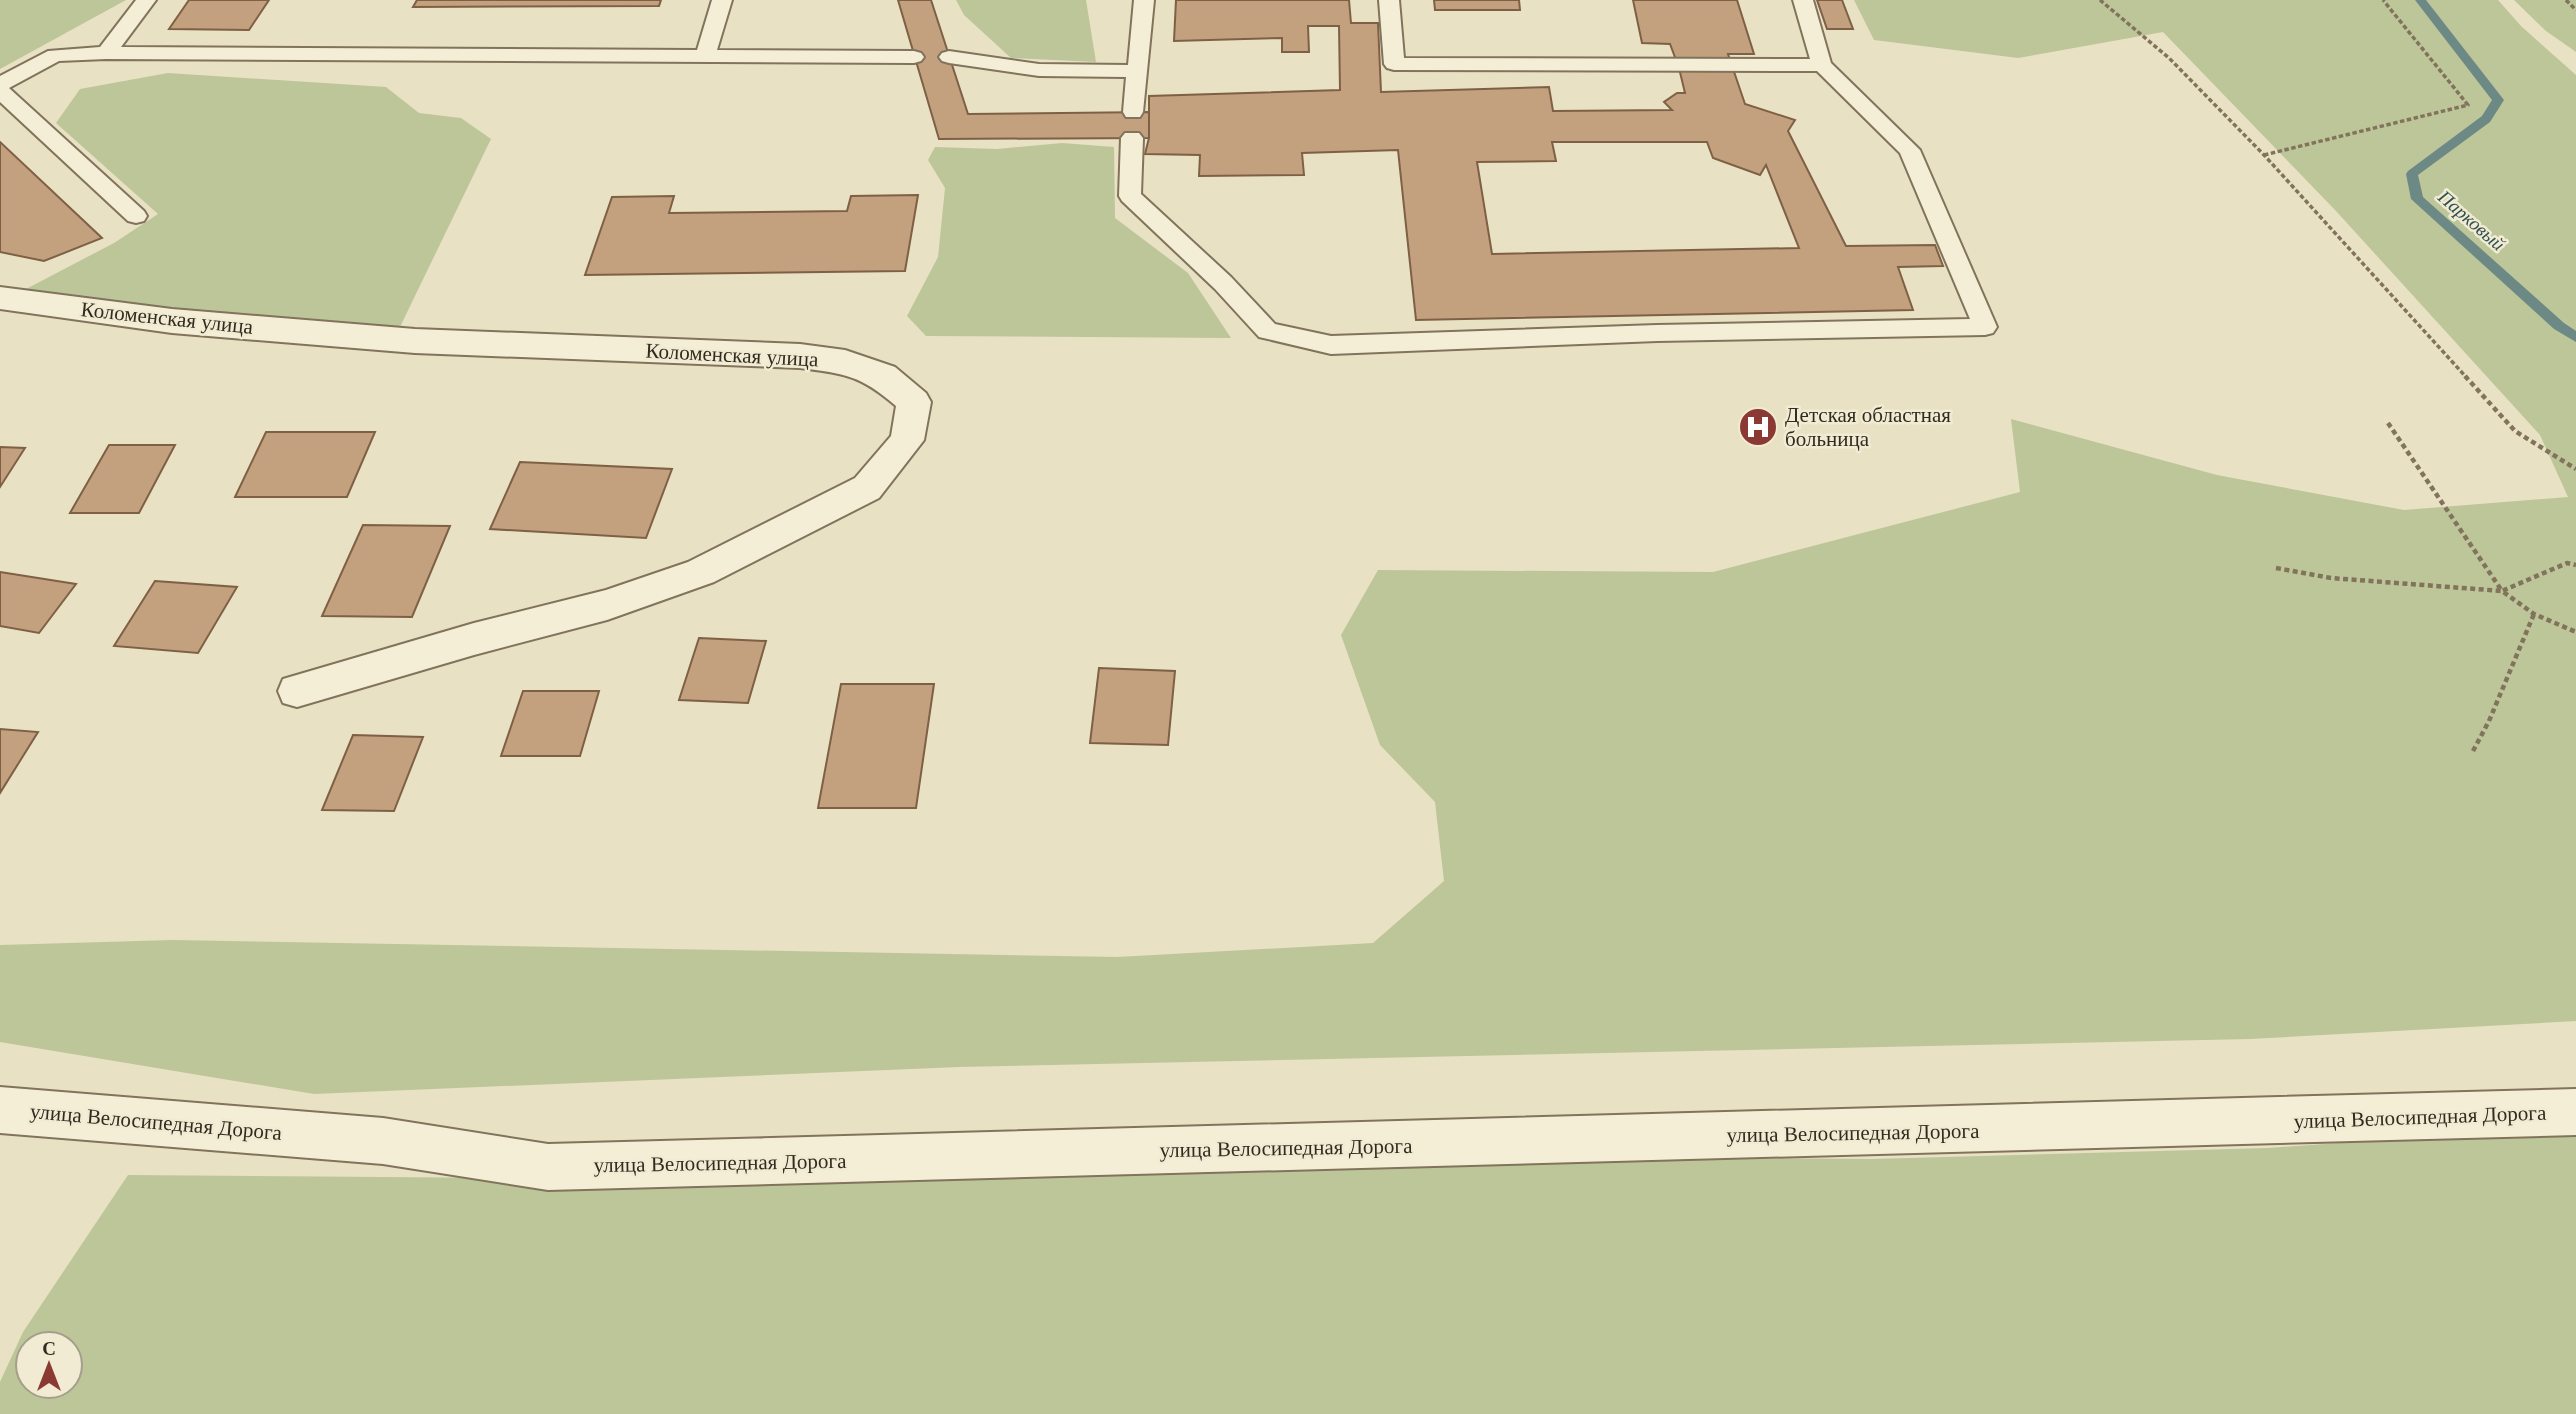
<svg xmlns="http://www.w3.org/2000/svg" width="2576" height="1414" viewBox="0 0 2576 1414" font-family="'Times New Roman',serif">
	<style>
		.green { fill: #bdc699; fill-rule: evenodd }
		.lines { fill: none; stroke-linecap: round; stroke-linejoin: round }
		.stream { fill: #6d8985; fill-rule: evenodd }
		.building { fill: #c3a07e; stroke: #7e6045; stroke-width: 2; fill-rule: evenodd }
		.lane-casing { stroke: #81735c; stroke-width: 4 }
		.street-casing { stroke: #81735c; stroke-width: 4 }
		.path-far1 { stroke: #81735c; stroke-width: 3.5; stroke-dasharray: 4.5 2.5; stroke-linecap: butt }
		.path { stroke: #81735c; stroke-width: 4.5; stroke-dasharray: 5 3.5; stroke-linecap: butt }
		.lane { fill: #f5eed6; fill-rule: evenodd }
		.street { fill: #f5eed6; fill-rule: evenodd }
		.labels { text-anchor: middle; stroke-width: 5; stroke-linejoin: round; paint-order: stroke }
		.far-water-label { font-size: 19px; font-style: italic; fill: #305151; stroke: #f1ebd3 }
		.street-label { font-size: 21px; fill: #332a1f; stroke: #f1ebd3 }
		.poi-label { font-size: 21px; fill: #332a1f; stroke: #f1ebd3; text-anchor: start }
	</style>
	<rect width="100%" height="100%" fill="#e9e1c4"/>
	<g class="green">
		<path d="M 0,0 L 126,0 L 0,69 Z"/>
		<path d="M 956,0 L 1086,0 L 1096,62 L 1011,58 L 964,15 Z"/>
		<path d="M 1854,0 L 2498,0 L 2521,26 L 2576,75 L 2576,1021 L 2250,1039 L 959,1067 L 314,1094 L 0,1042 L 0,945 L 173,940 L 1117,957 L 1373,943 L 1444,881 L 1435,802 L 1380,745 L 1341,635 L 1378,570 L 1713,572 L 2020,492 L 2011,419 L 2217,475 L 2404,510 L 2568,497 L 2540,435 L 2336,211 L 2163,32 L 2018,58 L 1874,40 Z"/>
		<path d="M 2514,0 L 2576,0 L 2576,52 L 2546,31 Z"/>
		<path d="M 168,73 L 386,87 L 419,113 L 461,118 L 491,139 L 398,331 L 313,329 L 26,289 L 114,243 L 158,214 L 56,123 L 80,89 Z"/>
		<path d="M 1062,143 L 1114,147 L 1115,218 L 1188,273 L 1231,338 L 926,336 L 907,316 L 938,257 L 945,188 L 928,160 L 935,147 L 997,149 Z"/>
		<path d="M 2576,1126 L 2576,1414 L 0,1414 L 0,1382 L 23,1332 L 128,1175 L 865,1181 L 1310,1155 L 1872,1159 L 2268,1148 ZM 28,1344 L 70,1344 L 70,1386 L 28,1386 Z"/>
	</g>
	<g class="lines">
		<path class="stream" d="M 2415,0 L 2426,0 L 2504,100 L 2490,122 L 2418,175 L 2423,197 L 2564,323 L 2576,331 L 2576,342 L 2554,329 L 2411,199 L 2406,174 L 2408,171 L 2482,116 L 2492,100 Z"/>
	</g>
	<g class="building">
		<path d="M 189,0 L 269,0 L 249,30 L 169,29 Z"/>
		<path d="M 417,0 L 661,0 L 659,6 L 413,7 Z"/>
		<path d="M 898,0 L 931,0 L 968,114 L 1151,112 L 1149,138 L 939,139 Z"/>
		<path d="M 1176,0 L 1349,0 L 1351,23 L 1378,23 L 1381,92 L 1549,87 L 1553,111 L 1672,110 L 1664,102 L 1677,93 L 1685,93 L 1679,68 L 1670,44 L 1642,43 L 1633,0 L 1737,0 L 1754,54 L 1728,54 L 1745,104 L 1795,120 L 1788,131 L 1846,246 L 1935,245 L 1943,266 L 1898,267 L 1913,310 L 1416,320 L 1398,150 L 1302,153 L 1304,175 L 1199,176 L 1200,155 L 1145,154 L 1149,138 L 1149,96 L 1340,90 L 1339,26 L 1308,26 L 1309,52 L 1282,52 L 1282,38 L 1174,41 ZM 1552,142 L 1707,142 L 1713,158 L 1760,175 L 1766,165 L 1799,248 L 1492,254 L 1477,162 L 1556,161 Z"/>
		<path d="M 1434,0 L 1519,0 L 1520,10 L 1435,10 Z"/>
		<path d="M 1817,0 L 1842,0 L 1853,29 L 1827,29 Z"/>
		<path d="M 0,142 L 102,238 L 44,261 L 0,252 Z"/>
		<path d="M 918,195 L 905,271 L 585,275 L 612,197 L 674,196 L 669,213 L 847,211 L 851,196 Z"/>
		<path d="M 266,432 L 375,432 L 347,497 L 235,497 Z"/>
		<path d="M 109,445 L 175,445 L 139,513 L 70,513 Z"/>
		<path d="M 0,447 L 25,448 L 0,487 Z"/>
		<path d="M 520,462 L 672,469 L 646,538 L 490,529 Z"/>
		<path d="M 363,525 L 450,526 L 412,617 L 322,616 Z"/>
		<path d="M 0,572 L 76,584 L 39,633 L 0,626 Z"/>
		<path d="M 155,581 L 237,587 L 198,653 L 114,646 Z"/>
		<path d="M 699,638 L 766,641 L 748,703 L 679,700 Z"/>
		<path d="M 1099,668 L 1175,671 L 1168,745 L 1090,743 Z"/>
		<path d="M 841,684 L 934,684 L 916,808 L 818,808 Z"/>
		<path d="M 523,691 L 599,691 L 580,756 L 501,756 Z"/>
		<path d="M 0,729 L 38,732 L 0,793 Z"/>
		<path d="M 353,735 L 423,737 L 394,811 L 322,810 Z"/>
	</g>
	<g class="lines">
		<defs>
			<g id="lane">
				<path d="M 136,0 L 156,0 L 121,47 L 697,50 L 712,0 L 732,0 L 717,50 L 914,51 L 921,53 L 924,57 L 921,61 L 914,63 L 106,59 L 59,61 L 9,88 L 144,211 L 147,216 L 144,221 L 136,223 L 128,221 L 0,102 L 0,76 L 48,51 L 100,47 Z"/>
				<path d="M 1134,0 L 1154,0 L 1143,112 L 1140,117 L 1126,117 L 1123,112 L 1126,77 L 1039,76 L 949,63 L 942,61 L 939,57 L 942,53 L 949,51 L 1039,64 L 1128,65 Z"/>
				<path d="M 1379,0 L 1399,0 L 1404,58 L 1810,59 L 1793,0 L 1813,0 L 1831,63 L 1920,150 L 1997,327 L 1993,333 L 1985,335 L 1657,341 L 1331,354 L 1259,337 L 1215,289 L 1122,201 L 1119,196 L 1121,138 L 1125,133 L 1139,133 L 1143,138 L 1141,194 L 1231,277 L 1275,324 L 1331,336 L 1657,325 L 1970,319 L 1900,153 L 1817,71 L 1394,70 L 1387,68 L 1384,64 Z"/>
			</g>
			<g id="street">
				<path d="M 0,287 L 172,309 L 415,329 L 800,344 L 845,350 L 895,367 L 926,393 L 931,402 L 924,440 L 879,498 L 714,582 L 607,620 L 474,655 L 297,707 L 283,703 L 278,691 L 283,679 L 474,623 L 606,590 L 688,562 L 855,478 L 891,436 L 896,406 C 860,375 846,374 800,368 L 415,353 L 172,333 L 0,309 Z"/>
				<path d="M 0,1087 L 383,1118 L 548,1144 L 2576,1089 L 2576,1135 L 548,1190 L 383,1164 L 0,1133 Z"/>
			</g>
		</defs>
		<use href="#lane" class="lane-casing"/>
		<use href="#street" class="street-casing"/>
		<g class="path-far1">
			<path d="M 2100,0 L 2169,58 L 2264,155 L 2467,378"/>
			<path d="M 2566,0 L 2576,10"/>
			<path d="M 2264,155 L 2468,105 L 2383,0"/>
		</g>
		<g class="path">
			<path d="M 2465,376 L 2515,431 L 2576,469"/>
			<path d="M 2388,423 L 2502,591 L 2567,563 L 2576,565"/>
			<path d="M 2276,568 L 2331,578 L 2502,591 L 2534,614 L 2576,632"/>
			<path d="M 2473,751 L 2489,721 L 2534,614"/>
		</g>
		<use href="#lane" class="lane"/>
		<use href="#street" class="street"/>
	</g>
	<defs>
		<symbol id="hospital-disc" viewBox="-11 -11 22 22"><circle r="9.5" fill="#8a3933" stroke="#f1ebd3"/><path d="M-5-5h3v3.5h4V-5h3V5h-3V1.5h-4V5h-3Z" fill="#fff"/></symbol>
	</defs>
	<g fill-rule="evenodd">
		<use href="#hospital-disc" x="1736" y="405" width="44" height="44"/>
	</g>
	<g class="labels">
		<g class="far-water-label">
			<text transform="translate(2472 220) rotate(41)" y="7">Парковый</text>
		</g>
		<g class="street-label">
			<text transform="translate(167 318) rotate(6)" y="7">Коломенская улица</text>
			<text transform="translate(732 355) rotate(3)" y="7">Коломенская улица</text>
			<text transform="translate(2420 1117) rotate(-2)" y="7">улица Велосипедная Дорога</text>
			<text transform="translate(156 1122) rotate(5)" y="7">улица Велосипедная Дорога</text>
			<text transform="translate(1853 1133) rotate(-1)" y="7">улица Велосипедная Дорога</text>
			<text transform="translate(1286 1148) rotate(-1)" y="7">улица Велосипедная Дорога</text>
			<text transform="translate(720 1163) rotate(-1)" y="7">улица Велосипедная Дорога</text>
		</g>
		<g class="poi-label">
			<text x="1785" y="422">Детская областная<tspan x="1785" dy="24">больница</tspan></text>
		</g>
	</g>
	<g transform="translate(49 1365)"><circle r="33" fill="#f1ebd3" stroke="#a59e8b" stroke-width="2"/>
	<path d="M0-5L12 26L0 18L-12 26Z" fill="#8a3933"/>
	<text y="-10" font-size="19" font-weight="bold" text-anchor="middle" fill="#332a1f">С</text>
	</g>
</svg>
